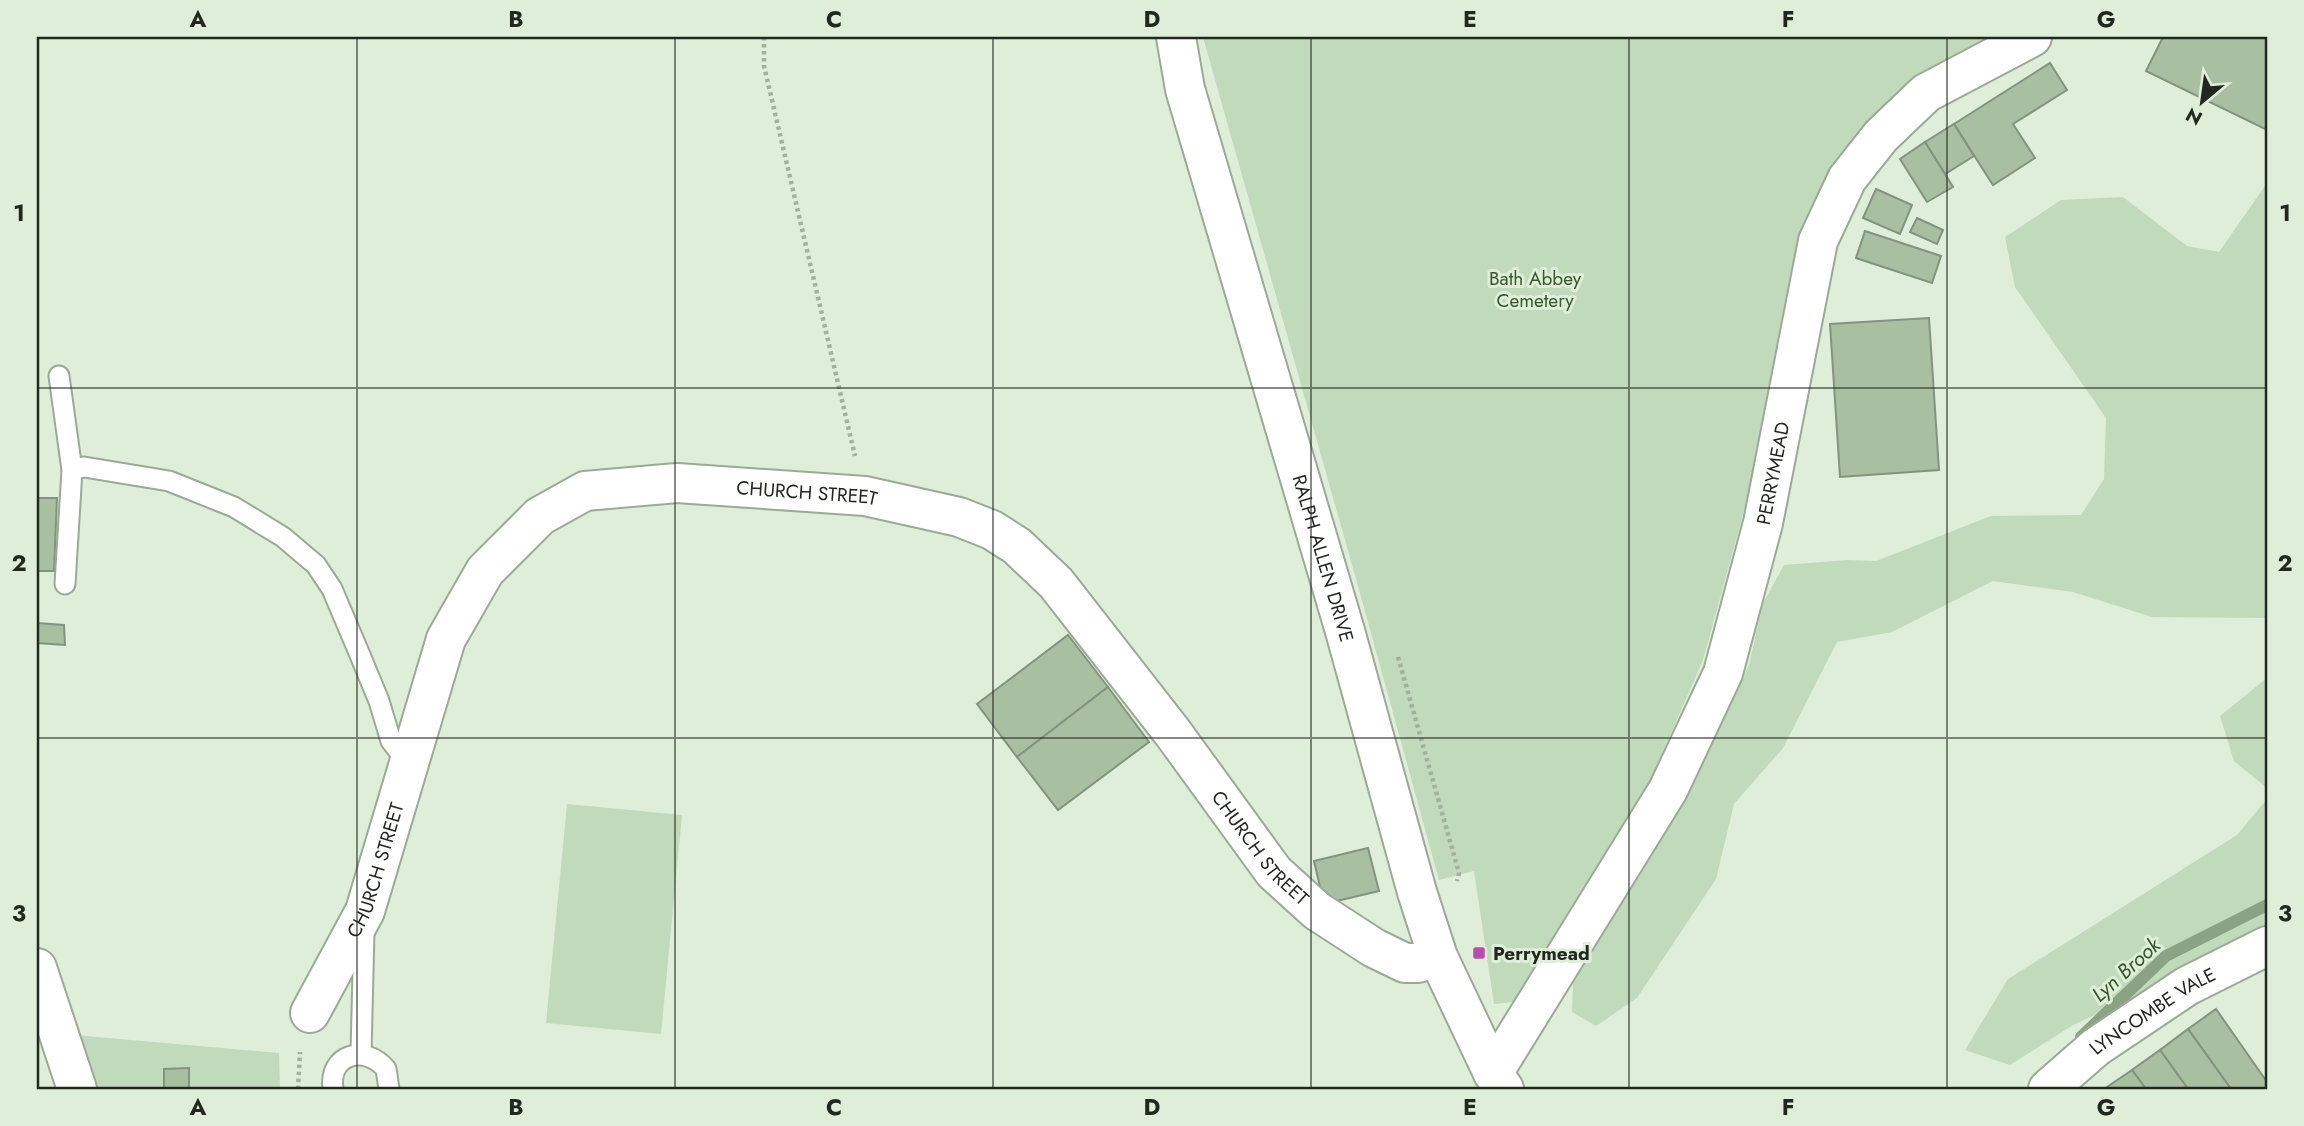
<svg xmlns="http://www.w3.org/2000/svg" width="2304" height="1126" viewBox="0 0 2304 1126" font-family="Jost,sans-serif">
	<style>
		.green { fill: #c1dabb }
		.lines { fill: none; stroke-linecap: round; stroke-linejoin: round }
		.stream { stroke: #8ba285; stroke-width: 12 }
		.building { fill: #a8c0a1; stroke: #849280; stroke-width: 2 }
		.service-casing { stroke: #9baa97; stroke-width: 23 }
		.minor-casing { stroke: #9baa97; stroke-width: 42 }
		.primary-casing { stroke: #9baa97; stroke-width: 42 }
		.path { stroke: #a3af9f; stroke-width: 4.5; stroke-dasharray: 3.5 3.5; stroke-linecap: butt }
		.service { stroke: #fff; stroke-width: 19 }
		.minor { stroke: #fff; stroke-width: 38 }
		.primary { stroke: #fff; stroke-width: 38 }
		.grid { fill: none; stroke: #222820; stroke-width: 2; stroke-opacity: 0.55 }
		.poi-dot { fill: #ba4caa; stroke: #deeed9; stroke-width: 2.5 }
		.labels { text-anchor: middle; stroke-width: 6; stroke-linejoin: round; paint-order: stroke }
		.park-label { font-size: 19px; fill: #37592d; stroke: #deeed9 }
		.street-label { font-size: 19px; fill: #222820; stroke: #deeed9 }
		.poi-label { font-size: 19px; font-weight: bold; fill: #222820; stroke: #deeed9; text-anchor: start }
		.water-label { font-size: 21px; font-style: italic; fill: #34562a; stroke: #deeed9 }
		.neatline { fill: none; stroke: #222820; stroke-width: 2.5 }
		.grid-label { font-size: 23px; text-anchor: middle; font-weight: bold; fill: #222820 }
	</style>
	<rect width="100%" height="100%" fill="#deeed9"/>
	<g class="green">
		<path d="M 1203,37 L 1989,37 L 1916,81 L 1806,224 L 1744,511 L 1703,660 L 1650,781 L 1514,1002 L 1494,1004 L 1474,871 L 1439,880 L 1363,604 Z"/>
		<path d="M 2267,183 L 2267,618 L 2152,617 L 2073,592 L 1993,581 L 1892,632 L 1837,642 L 1783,748 L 1734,804 L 1716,879 L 1637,998 L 1596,1026 L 1572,1012 L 1573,983 L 1719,726 L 1749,665 L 1763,603 L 1784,565 L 1847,560 L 1876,561 L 1991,516 L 2081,515 L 2104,479 L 2106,418 L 2015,287 L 2005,237 L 2061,200 L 2123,197 L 2187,246 L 2219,252 Z"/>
		<path d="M 2267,678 L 2267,788 L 2234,761 L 2220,716 Z"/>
		<path d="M 2267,799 L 2267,932 L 2169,982 L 2073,1025 L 2010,1065 L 1965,1050 L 2008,979 L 2237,835 Z"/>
		<path d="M 567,804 L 682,815 L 661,1034 L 546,1023 Z"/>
		<path d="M 74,1035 L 279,1053 L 280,1089 L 94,1089 Z"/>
	</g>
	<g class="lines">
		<path class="stream" d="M 2081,1037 L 2166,956 L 2267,905"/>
	</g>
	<g class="building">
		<path d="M 2163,37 L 2267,37 L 2267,130 L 2146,71 Z"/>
		<path d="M 2050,63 L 2067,90 L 2013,124 L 2035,158 L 1993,185 L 1954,124 Z"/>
		<path d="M 1954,124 L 1974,156 L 1945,174 L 1925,142 Z"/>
		<path d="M 1925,142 L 1953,187 L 1927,202 L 1900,159 Z"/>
		<path d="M 1876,189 L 1912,205 L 1900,234 L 1863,218 Z"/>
		<path d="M 1917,218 L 1943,230 L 1937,244 L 1910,232 Z"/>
		<path d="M 1865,231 L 1941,256 L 1932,283 L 1856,258 Z"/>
		<path d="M 1929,318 L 1939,470 L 1840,477 L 1830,324 Z"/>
		<path d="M 37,498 L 57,498 L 54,571 L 37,571 Z"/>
		<path d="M 37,623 L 64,625 L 65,645 L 37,643 Z"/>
		<path d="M 1068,635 L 1108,687 L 1017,757 L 977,704 Z"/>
		<path d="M 1108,687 L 1149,742 L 1058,810 L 1017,757 Z"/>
		<path d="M 1368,848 L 1379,891 L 1324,904 L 1314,861 Z"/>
		<path d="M 2216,1009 L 2267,1082 L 2267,1089 L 2231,1089 L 2188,1029 Z"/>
		<path d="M 2188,1029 L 2231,1089 L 2188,1089 L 2160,1050 Z"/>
		<path d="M 2160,1050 L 2188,1089 L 2146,1089 L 2132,1070 Z"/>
		<path d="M 189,1068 L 189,1089 L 164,1089 L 164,1069 Z"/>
		<path d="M 2132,1070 L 2146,1089 L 2104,1089 Z"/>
	</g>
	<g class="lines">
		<defs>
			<g id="service">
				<path d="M 59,376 L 72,470"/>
				<path d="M 65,584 L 72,470 L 84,467 L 169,481 L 234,507 L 283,537 L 316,565 L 332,589 L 360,655 L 379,701 L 391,741 L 408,763"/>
				<path d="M 361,1054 L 364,930"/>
				<path d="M 333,1089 C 328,1054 365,1044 386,1069 L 389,1089"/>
			</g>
			<g id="minor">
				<path d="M 37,968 L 77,1089"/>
				<path id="s1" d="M 310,1013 L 365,911 L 446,639 L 485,571 L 540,516 L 585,491 L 677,483 L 865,496 L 959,517 L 992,530 L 1017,546 L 1056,583 L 1173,733 L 1274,872 L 1317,911 L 1374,948 L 1405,963 L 1418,963 L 1438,957"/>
				<path id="s2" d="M 1493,1073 L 1668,790 L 1723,673 L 1763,523 L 1818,241 L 1847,179 L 1881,136 L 1926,93 L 2032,37"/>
				<path id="s3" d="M 2048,1089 L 2096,1047 L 2187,986 L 2267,946"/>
			</g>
			<g id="primary">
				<path id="s4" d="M 1176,37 L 1185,89 L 1345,631 L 1417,892 L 1438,957 L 1493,1073 L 1504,1089"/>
			</g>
		</defs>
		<use href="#service" class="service-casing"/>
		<use href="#minor" class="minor-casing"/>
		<use href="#primary" class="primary-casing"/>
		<g class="path">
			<path d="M 764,37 L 764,66 L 855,456"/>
			<path d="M 1398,657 L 1459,873 L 1457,881"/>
			<path d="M 298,1089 L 300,1052"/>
		</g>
		<use href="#service" class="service"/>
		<use href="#minor" class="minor"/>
		<use href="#primary" class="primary"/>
	</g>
	<path class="grid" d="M 357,37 L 357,1089M 675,37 L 675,1089M 993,37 L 993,1089M 1311,37 L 1311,1089M 1629,37 L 1629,1089M 1947,37 L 1947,1089M 37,388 L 2267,388M 37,738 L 2267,738"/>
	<rect class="poi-dot" x="1472" y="946" width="14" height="14" rx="3.5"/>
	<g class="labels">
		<g class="park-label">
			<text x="1535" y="285">Bath Abbey<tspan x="1535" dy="22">Cemetery</tspan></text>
		</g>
		<g class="street-label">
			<text dy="7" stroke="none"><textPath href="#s2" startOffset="668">PERRYMEAD</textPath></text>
			<text dy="7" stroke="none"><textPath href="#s1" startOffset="830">CHURCH STREET</textPath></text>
			<text dy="7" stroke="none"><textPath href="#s4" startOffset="542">RALPH ALLEN DRIVE</textPath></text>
			<text dy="7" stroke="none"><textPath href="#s1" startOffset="1438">CHURCH STREET</textPath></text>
			<text dy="7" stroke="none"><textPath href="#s1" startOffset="158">CHURCH STREET</textPath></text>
			<text dy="7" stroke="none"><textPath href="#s3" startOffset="131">LYNCOMBE VALE</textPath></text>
		</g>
		<g class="poi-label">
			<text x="1493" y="960">Perrymead</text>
		</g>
		<g class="water-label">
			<text transform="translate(2126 970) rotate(-42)" y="7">Lyn Brook</text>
		</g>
	</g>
	<rect width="2304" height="1126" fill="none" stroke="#deeed9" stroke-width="77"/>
	<g transform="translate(2202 102) rotate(209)" stroke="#deeed9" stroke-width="5" paint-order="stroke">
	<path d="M0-5L12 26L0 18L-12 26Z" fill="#222820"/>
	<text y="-10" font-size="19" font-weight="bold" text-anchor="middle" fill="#222820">N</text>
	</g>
	<rect x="38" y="38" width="2228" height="1050" class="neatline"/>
	<g class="grid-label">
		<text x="198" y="27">A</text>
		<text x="516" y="27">B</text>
		<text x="834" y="27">C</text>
		<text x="1152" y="27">D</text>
		<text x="1470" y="27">E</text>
		<text x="1788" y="27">F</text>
		<text x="2106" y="27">G</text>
		<text x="19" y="221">1</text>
		<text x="2285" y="221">1</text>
		<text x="19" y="571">2</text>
		<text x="2285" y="571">2</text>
		<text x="19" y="921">3</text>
		<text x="2285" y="921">3</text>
		<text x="198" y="1115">A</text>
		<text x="516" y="1115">B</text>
		<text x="834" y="1115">C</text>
		<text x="1152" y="1115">D</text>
		<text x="1470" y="1115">E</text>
		<text x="1788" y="1115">F</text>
		<text x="2106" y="1115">G</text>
	</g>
</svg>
